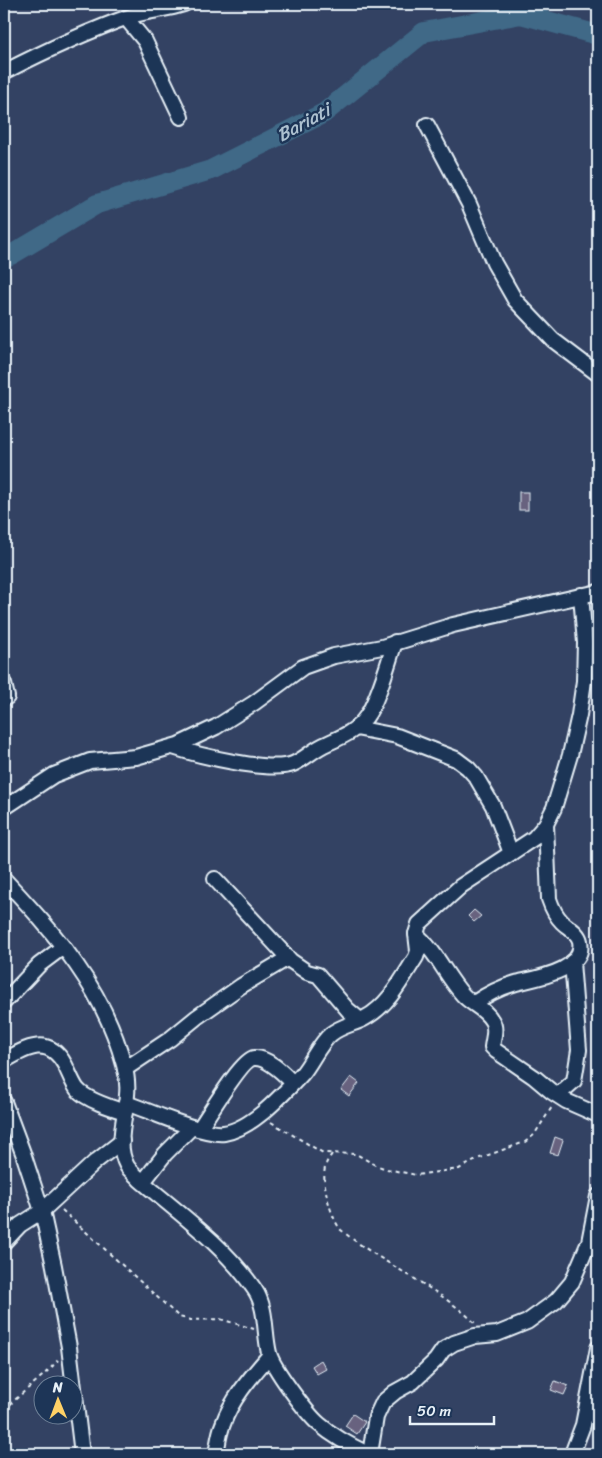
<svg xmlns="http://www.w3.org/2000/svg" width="602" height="1458" viewBox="0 0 602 1458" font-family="Sriracha,sans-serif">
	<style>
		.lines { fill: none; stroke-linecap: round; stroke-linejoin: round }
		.river { stroke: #3f6987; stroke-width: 20 }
		.building { fill: #67627f; stroke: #e8f1f8 }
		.minor-casing { stroke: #e8f1f8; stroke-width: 18 }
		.path { stroke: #e8f1f8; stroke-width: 2; stroke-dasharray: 4 4; stroke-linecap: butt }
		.minor { stroke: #1d3557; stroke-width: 14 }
		.labels { text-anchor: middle; stroke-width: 5; stroke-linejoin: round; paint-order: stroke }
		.water-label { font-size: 19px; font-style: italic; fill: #adc1d0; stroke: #1d3557 }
	</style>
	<rect width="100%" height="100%" fill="#334263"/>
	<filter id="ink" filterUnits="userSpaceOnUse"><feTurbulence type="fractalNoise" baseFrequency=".02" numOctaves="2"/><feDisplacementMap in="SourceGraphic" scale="10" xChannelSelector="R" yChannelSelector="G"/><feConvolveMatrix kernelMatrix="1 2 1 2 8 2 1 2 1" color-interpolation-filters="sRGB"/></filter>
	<g filter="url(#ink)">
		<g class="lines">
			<path class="river" d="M 4,257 L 11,255 L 97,204 L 211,170 L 324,113 L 424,32 L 521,14 L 598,35"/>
		</g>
		<g class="building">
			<rect x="519" y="492" width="9" height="18"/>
			<path d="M 474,910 L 481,916 L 474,922 L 468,916 Z"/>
			<path d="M 351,1077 L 359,1083 L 349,1096 L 341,1090 Z"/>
			<path d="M 555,1137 L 563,1140 L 558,1155 L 550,1153 Z"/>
			<path d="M 321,1360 L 326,1369 L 317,1374 L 312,1366 Z"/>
			<path d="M 555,1381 L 568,1386 L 564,1395 L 551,1390 Z"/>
			<path d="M 353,1414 L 365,1422 L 357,1434 L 345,1426 Z"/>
		</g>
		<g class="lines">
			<defs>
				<g id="minor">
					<path d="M 126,18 L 145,41 L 181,117"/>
					<path d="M 4,72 C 45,51 88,31 131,16 C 148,10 167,10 184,4"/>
					<path d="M 427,125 L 469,204 L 494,263 L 515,300 L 553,340 L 598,374"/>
					<path d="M 4,684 L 7,697"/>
					<path d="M 356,728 L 397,736 L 456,759 L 468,768 L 476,777 L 493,806 L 511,853"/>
					<path d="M 173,747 C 197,755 269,773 293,764 C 303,760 312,751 322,746 C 338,738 355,733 366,717 C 378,701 388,663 395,642"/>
					<path d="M 4,808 L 54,775 L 90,761 L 136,757 L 178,745 L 216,727 L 254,703 L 303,667 L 334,656 L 382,647 L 453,625 L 598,592"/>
					<path d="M 4,879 C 56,935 104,988 124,1065 C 127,1075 128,1084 127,1095 C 126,1116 115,1145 127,1166 C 130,1171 136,1175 140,1180 C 180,1214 225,1246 255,1290 C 267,1308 264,1333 269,1353 C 272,1367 308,1415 319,1424 C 334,1437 351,1446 368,1454"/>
					<path d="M 215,879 L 291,961 L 307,972 L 318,975 L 348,1010 L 360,1020"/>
					<path d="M 416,934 C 436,951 446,976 463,995 C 472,1005 485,1008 492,1021 C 497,1029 493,1038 492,1047 L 496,1051 L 534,1077 L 552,1092 L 566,1101 L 598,1115"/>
					<path d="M 4,1002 L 39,965 L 63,947"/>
					<path d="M 474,1003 C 486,995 502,987 516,983 C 536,978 586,971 580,941 C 578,932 568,928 562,922 C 555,915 552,908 549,899 L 546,824"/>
					<path d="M 4,1061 C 27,1047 49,1035 65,1065 C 69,1073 72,1082 77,1089 C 86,1100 112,1108 125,1112"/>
					<path d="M 125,1069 L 170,1039 L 197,1017 L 241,986 L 288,958"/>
					<path d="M 558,1095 L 574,1081 L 579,1050 L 572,962"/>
					<path d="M 4,1102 L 23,1153 L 42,1211 L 54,1266 L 69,1347 L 82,1454"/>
					<path d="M 126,1103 C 147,1110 205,1136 224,1133 C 252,1129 283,1094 302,1074 C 312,1062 319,1044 331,1034 C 341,1026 354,1024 365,1018 C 389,1005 402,979 416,957 L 418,951 L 416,934 L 419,924 L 461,886 L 534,838 L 546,824 L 554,808 L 570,755 L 579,715 L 584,681 L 585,643 L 581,595"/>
					<path d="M 199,1129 C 208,1116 242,1059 254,1058 C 268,1057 284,1074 293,1083"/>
					<path d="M 143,1182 L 165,1154 L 192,1127"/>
					<path d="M 4,1242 L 20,1225 L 42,1211 L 95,1162 L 122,1141"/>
					<path d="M 216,1454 C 218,1444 219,1433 223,1424 C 232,1398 252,1376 269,1356"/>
					<path d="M 370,1454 L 376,1417 L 383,1402 L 395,1392 L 413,1382 L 436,1360 L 443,1350 L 454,1343 L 475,1336 L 497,1334 L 527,1322 L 556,1301 L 572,1282 L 589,1242 L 598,1196"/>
					<path d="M 572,1454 L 583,1425 L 598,1348"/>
				</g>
			</defs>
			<use href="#minor" class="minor-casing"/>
			<g class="path">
				<path d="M 271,1122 L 323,1153 L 356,1154 L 375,1165 L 387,1169 L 416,1175 L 459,1169 L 480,1158 L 525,1142 L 534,1135 L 552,1107"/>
				<path d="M 332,1154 C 330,1157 327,1161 326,1164 C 320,1179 331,1219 341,1230 C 383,1265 436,1285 476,1324"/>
				<path d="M 62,1210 L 179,1317 L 191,1320 L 220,1319 L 254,1329"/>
				<path d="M 4,1411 C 21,1392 42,1379 58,1360"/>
			</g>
			<use href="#minor" class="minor"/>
		</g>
	</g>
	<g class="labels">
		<g class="water-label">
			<text transform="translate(303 122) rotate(-29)" y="7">Bariati</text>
		</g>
	</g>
	<rect width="602" height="1458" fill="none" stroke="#1d3557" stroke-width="20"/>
	<rect x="10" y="10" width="582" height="1438" fill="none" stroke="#e8f1f8" stroke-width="2" filter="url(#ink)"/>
	<g transform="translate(58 1400) rotate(359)"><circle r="24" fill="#1d3557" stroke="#6e8097"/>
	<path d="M0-4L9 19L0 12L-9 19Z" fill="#ffd166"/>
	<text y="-8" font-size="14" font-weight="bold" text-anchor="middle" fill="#e8f1f8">N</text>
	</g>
	<path d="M410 1416v8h84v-8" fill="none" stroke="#e8f1f8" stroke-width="2.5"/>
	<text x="417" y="1416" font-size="15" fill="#e8f1f8" stroke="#1d3557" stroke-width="4" paint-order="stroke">50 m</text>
</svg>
